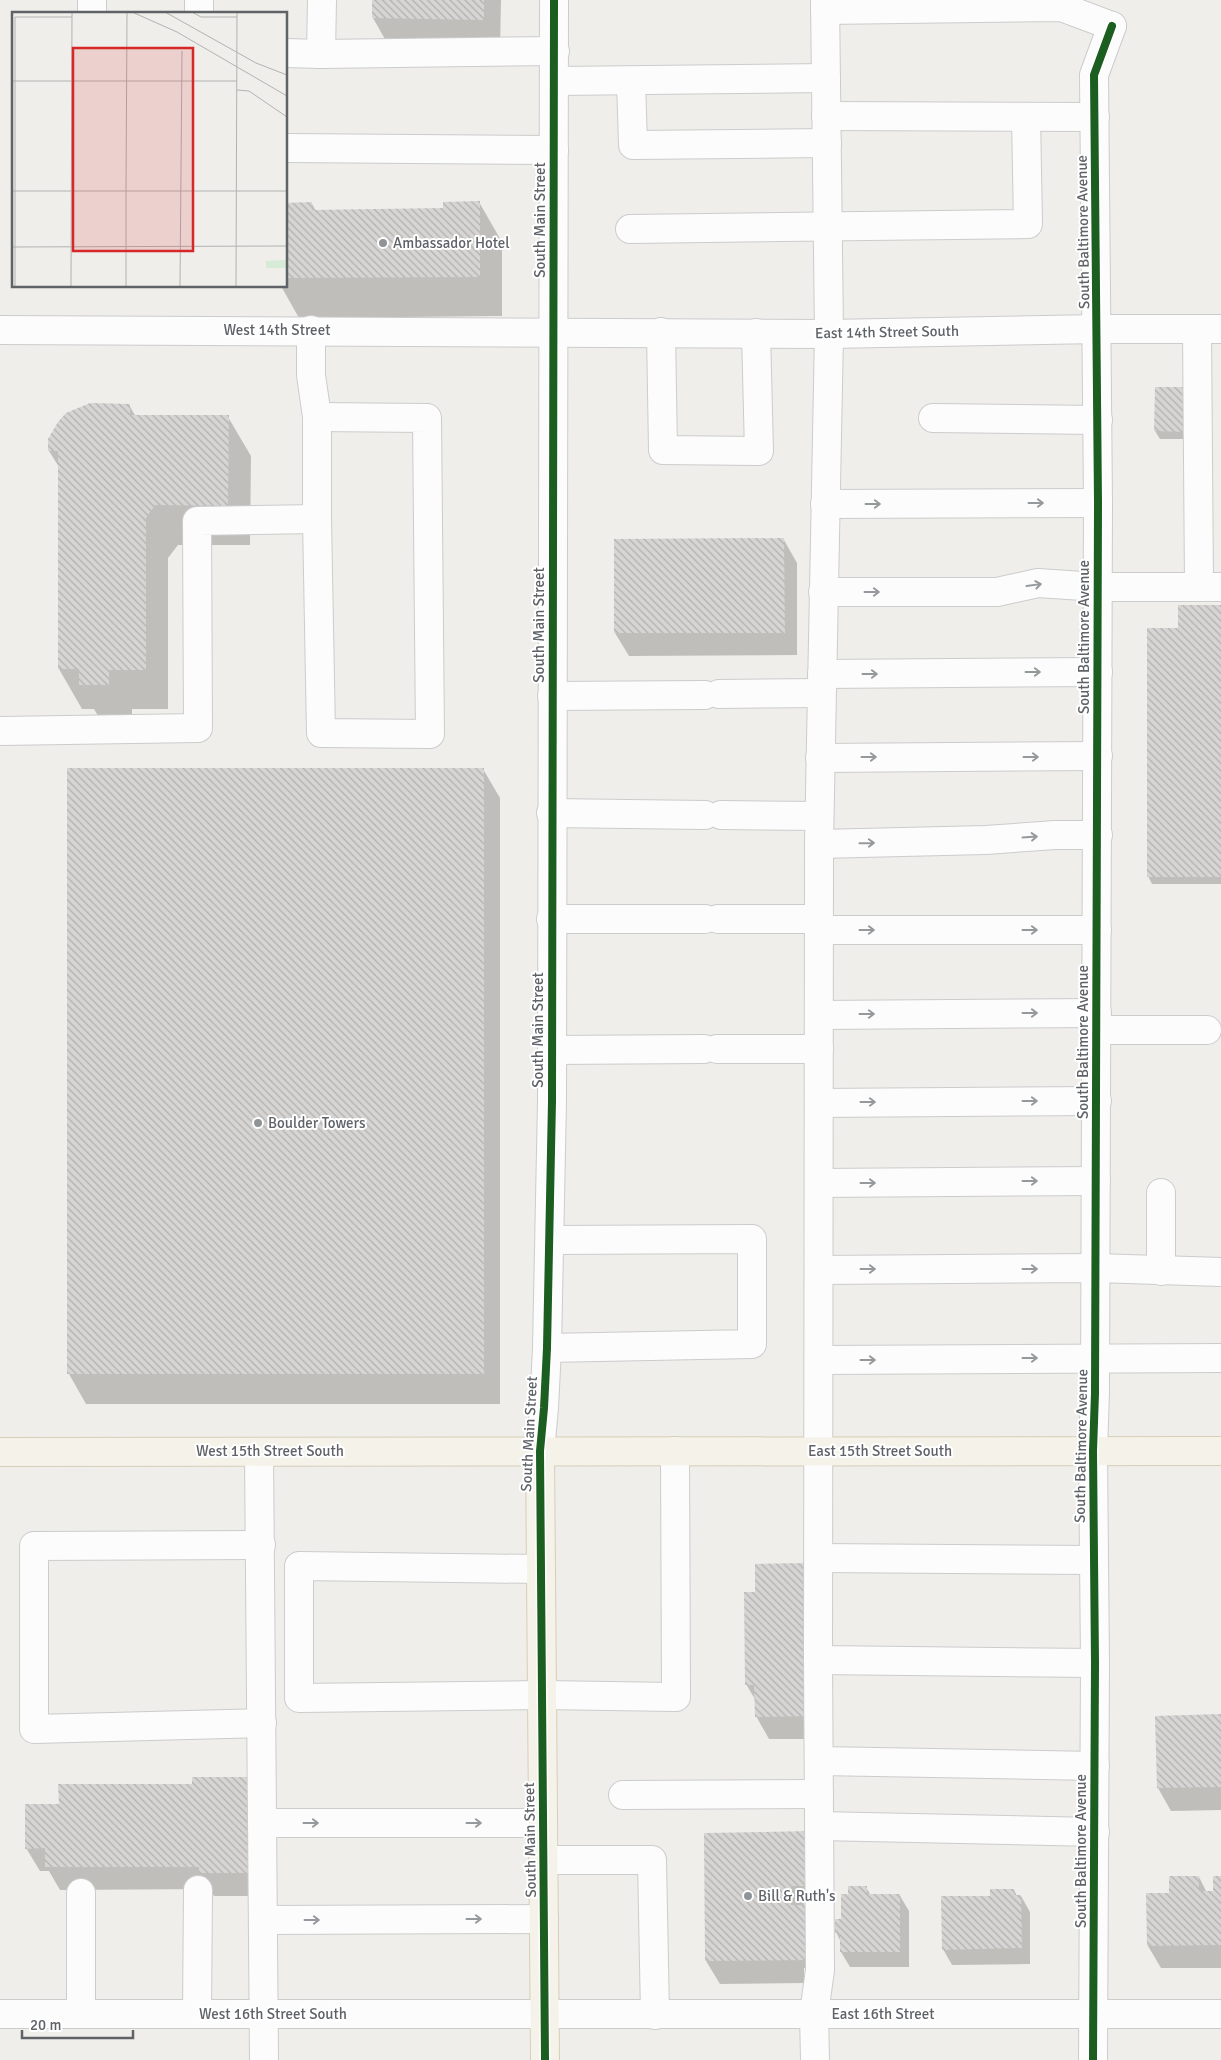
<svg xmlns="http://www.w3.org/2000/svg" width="1221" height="2060" viewBox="0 0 1221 2060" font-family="Signika,sans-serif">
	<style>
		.shadow { fill: #0003 }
		.building { fill: url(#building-back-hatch) }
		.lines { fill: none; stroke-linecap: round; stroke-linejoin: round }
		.minor-casing { stroke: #cbcccc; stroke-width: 30 }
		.major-casing { stroke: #d7ceb8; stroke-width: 30 }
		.minor { stroke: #fdfcfc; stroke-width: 28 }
		.major { stroke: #f4f2e9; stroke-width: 28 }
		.cycleway-casing { stroke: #fff; stroke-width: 11 }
		.cycleway { stroke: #1b5e20; stroke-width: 8 }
		.oneway { stroke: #96999c }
		.poi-dot { fill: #919496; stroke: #fff; stroke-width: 2 }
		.labels { text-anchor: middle; stroke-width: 4; stroke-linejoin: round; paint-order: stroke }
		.street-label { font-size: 15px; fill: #5f6368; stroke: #fff }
		.poi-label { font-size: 15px; fill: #5f6368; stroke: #fff; text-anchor: start }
		.inset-road { fill: none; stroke: #b1b2b2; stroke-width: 1 }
		.view { fill: #d62828; fill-opacity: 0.15; stroke: #d62828; stroke-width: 2.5 }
		.inset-edge { fill: none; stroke: #5f6368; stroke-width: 2.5 }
	</style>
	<defs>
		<pattern id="building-back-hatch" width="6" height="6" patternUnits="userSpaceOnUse" patternTransform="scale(1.25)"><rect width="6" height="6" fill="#d6d5d3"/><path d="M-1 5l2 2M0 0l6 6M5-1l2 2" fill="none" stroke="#b1b0af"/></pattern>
	</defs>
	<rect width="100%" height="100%" fill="#efeeea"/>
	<g class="shadow">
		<path d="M 373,0 L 501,0 L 500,49 L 390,48 L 373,18 Z"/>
		<path d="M 479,202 L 502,242 L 502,316 L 299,318 L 281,286 L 286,286 L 286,204 L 312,204 L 316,211 L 444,210 Z"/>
		<path d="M 1184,389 L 1187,439 L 1160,439 L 1155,431 Z"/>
		<path d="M 129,405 L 136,417 L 228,417 L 251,456 L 250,545 L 178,545 L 168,558 L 168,709 L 132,709 L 132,724 L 103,724 L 94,709 L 82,709 L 59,669 L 59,467 L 49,451 Z"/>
		<path d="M 784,540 L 797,563 L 797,655 L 629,656 L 615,633 Z"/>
		<path d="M 1221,607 L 1221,884 L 1152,884 L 1148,876 L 1179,630 Z"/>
		<path d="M 69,769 L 483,769 L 500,798 L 500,1404 L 86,1404 L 69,1374 Z"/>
		<path d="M 746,1594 L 824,1739 L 769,1739 L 756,1716 L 756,1701 L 746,1684 Z"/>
		<path d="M 1221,1716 L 1221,1810 L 1171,1811 L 1158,1788 Z"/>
		<path d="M 194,1778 L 263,1896 L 214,1896 L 210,1889 L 60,1890 L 49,1871 L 40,1871 L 26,1848 L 194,1785 Z"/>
		<path d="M 812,1833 L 817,1893 L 803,1893 L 804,1906 L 817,1967 L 804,1968 L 804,1983 L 720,1984 L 706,1961 L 705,1834 Z"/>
		<path d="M 1199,1877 L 1207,1893 L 1215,1893 L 1221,1877 L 1221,1968 L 1161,1968 L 1148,1946 L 1170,1894 Z"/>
		<path d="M 866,1887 L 871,1896 L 900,1896 L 909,1911 L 909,1967 L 850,1967 L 841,1952 L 841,1942 L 836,1932 L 842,1920 L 849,1896 Z"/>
		<path d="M 1014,1890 L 1017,1896 L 1021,1896 L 1030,1912 L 1030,1964 L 952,1965 L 943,1949 L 992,1897 Z"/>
	</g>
	<g class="building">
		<path d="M 372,0 L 484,0 L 484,20 L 372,18 Z"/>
		<path d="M 480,201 L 480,277 L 286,278 L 286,203 L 312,202 L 312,210 L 443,208 L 443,202 Z"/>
		<path d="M 1155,387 L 1185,387 L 1184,432 L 1154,431 Z"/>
		<path d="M 90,403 L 130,404 L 130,415 L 229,415 L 228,506 L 155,505 L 146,518 L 146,670 L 109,670 L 109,685 L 79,685 L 79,669 L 58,669 L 58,451 L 48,451 L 48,439 L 58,422 L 66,413 Z"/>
		<path d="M 784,538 L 785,633 L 614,633 L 614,539 Z"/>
		<path d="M 1178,605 L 1221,605 L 1221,877 L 1147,877 L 1147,628 L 1178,628 Z"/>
		<rect x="67" y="768" width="417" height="606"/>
		<path d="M 810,1563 L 811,1716 L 755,1717 L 754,1685 L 745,1685 L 744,1592 L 755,1592 L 755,1564 Z"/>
		<path d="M 1221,1714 L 1221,1787 L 1157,1788 L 1155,1716 Z"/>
		<path d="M 192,1777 L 250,1777 L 250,1873 L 199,1873 L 199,1867 L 45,1867 L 45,1848 L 25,1849 L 25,1804 L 59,1804 L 58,1784 L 192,1784 Z"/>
		<path d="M 813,1831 L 813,1886 L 791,1886 L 791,1905 L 812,1905 L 813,1960 L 705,1961 L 704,1833 Z"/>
		<path d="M 1169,1876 L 1199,1876 L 1199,1891 L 1213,1891 L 1213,1876 L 1221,1876 L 1221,1945 L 1147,1946 L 1146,1893 L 1169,1893 Z"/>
		<path d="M 848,1886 L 867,1886 L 867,1894 L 900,1894 L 900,1952 L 840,1952 L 840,1933 L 835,1933 L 835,1919 L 841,1919 L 841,1894 L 848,1894 Z"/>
		<path d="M 990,1889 L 1014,1889 L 1014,1895 L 1021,1895 L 1022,1948 L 942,1950 L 941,1896 L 990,1896 Z"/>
	</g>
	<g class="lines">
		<defs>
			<g id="minor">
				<path d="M 322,0 L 321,54 L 555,51"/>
				<path d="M 825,10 L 1061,7 L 1112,26"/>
				<path d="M 92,14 L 92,0"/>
				<path d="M 199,14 L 199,0"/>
				<path d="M 286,53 L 321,54"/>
				<path d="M 555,81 L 826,78"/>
				<path d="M 631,81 L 633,145 L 827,143"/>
				<path d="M 826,116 L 1095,117"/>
				<path d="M 286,148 L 554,150"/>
				<path d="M 630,229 L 1028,224 L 1026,117"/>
				<path d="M 1197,329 L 1199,587"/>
				<path d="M 0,330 L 829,334 L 1098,329 L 1221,329"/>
				<path d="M 661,332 L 663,450 L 759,451 L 756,333"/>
				<path d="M 317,417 L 427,418 L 430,734 L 321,733 L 317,519"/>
				<path d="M 933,418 L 1098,420"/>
				<path d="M 825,504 L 1098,503"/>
				<path d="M 823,592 L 997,592 L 1038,583 L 1098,587 L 1221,587"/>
				<path d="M 822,674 L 1098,672"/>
				<path d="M 719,694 L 821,693"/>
				<path d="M 552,696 L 705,695"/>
				<path d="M 0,731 L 198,728 L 197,521 L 317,519 L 317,417 L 311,375 L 311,330"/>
				<path d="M 820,758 L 1098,756"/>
				<path d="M 551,813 L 705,815"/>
				<path d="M 721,815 L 819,816"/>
				<path d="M 819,844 L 986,840 L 1055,835 L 1098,835"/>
				<path d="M 551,919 L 705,919"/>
				<path d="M 718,919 L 819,919"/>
				<path d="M 819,930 L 1097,930"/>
				<path d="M 819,1015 L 1097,1013"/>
				<path d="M 1097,1030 L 1207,1030"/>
				<path d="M 717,1049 L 819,1049"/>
				<path d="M 552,1050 L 704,1049"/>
				<path d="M 819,1103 L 1097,1101"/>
				<path d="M 819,1183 L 1096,1181"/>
				<path d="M 1161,1193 L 1161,1271"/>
				<path d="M 819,1270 L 1096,1268 L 1221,1272"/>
				<path d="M 547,1348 L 752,1344 L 752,1239 L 550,1240"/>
				<path d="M 819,1360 L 1221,1358"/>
				<path d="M 540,1451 L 544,1408 L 547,1348 L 552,1101 L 554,0"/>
				<path d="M 259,1452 L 264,2060"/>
				<path d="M 261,1545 L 34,1546 L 34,1729 L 262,1723"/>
				<path d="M 819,1558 L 1094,1560"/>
				<path d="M 540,1569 L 299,1566 L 299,1698 L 542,1695 L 676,1697 L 675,1451"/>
				<path d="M 818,1660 L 1095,1663"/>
				<path d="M 819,1761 L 1095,1766"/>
				<path d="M 623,1795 L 819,1794"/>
				<path d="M 263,1823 L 543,1823"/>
				<path d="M 819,1826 L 1095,1832"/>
				<path d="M 544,1860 L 652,1860 L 655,2015"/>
				<path d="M 81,1893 L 81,2014"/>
				<path d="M 263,1920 L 544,1919"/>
				<path d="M 0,2014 L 1221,2014"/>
				<path d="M 197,2014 L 198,1890"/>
				<path d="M 815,2060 L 814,2013 L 820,1970 L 818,1660 L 819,844 L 829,334 L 825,0"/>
				<path d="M 1093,2060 L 1095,1663 L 1093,1451 L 1095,1393 L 1098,503 L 1094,75 L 1112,26"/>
			</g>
			<g id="major">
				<path d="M 540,1451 L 545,2060"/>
				<path d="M 0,1452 L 1221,1451"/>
			</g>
		</defs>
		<use href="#minor" class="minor-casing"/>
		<use href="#major" class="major-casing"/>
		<use href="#minor" class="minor"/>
		<use href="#major" class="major"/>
		<defs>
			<g id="cycleway">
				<path d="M 545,2060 L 540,1451 L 544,1408 L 547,1348 L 552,1101 L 554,0"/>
				<path d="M 1093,2060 L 1095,1663 L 1093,1451 L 1095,1393 L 1098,503 L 1094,75 L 1112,26"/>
			</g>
		</defs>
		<use href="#cycleway" class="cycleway-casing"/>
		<use href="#cycleway" class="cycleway"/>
	</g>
	<defs><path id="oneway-shaft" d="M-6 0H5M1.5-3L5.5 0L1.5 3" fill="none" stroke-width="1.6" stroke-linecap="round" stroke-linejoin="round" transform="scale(1.25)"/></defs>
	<g class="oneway">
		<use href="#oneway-shaft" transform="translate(1036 503)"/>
		<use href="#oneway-shaft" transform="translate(873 504)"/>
		<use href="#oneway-shaft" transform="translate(1034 585) rotate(-8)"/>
		<use href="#oneway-shaft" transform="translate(872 592)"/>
		<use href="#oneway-shaft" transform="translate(1033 672)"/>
		<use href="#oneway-shaft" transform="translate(870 674)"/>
		<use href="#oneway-shaft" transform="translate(869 757)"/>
		<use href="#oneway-shaft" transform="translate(1031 757)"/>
		<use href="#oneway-shaft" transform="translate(1030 837) rotate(-4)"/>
		<use href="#oneway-shaft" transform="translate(867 843) rotate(-1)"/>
		<use href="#oneway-shaft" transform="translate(867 930)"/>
		<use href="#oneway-shaft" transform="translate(1030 930)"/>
		<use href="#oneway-shaft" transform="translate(1030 1013)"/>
		<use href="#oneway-shaft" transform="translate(867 1014)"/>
		<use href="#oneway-shaft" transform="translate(1030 1101)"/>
		<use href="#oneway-shaft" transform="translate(868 1102)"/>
		<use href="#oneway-shaft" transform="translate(1030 1181)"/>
		<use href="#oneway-shaft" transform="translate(868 1183)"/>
		<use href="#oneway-shaft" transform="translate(868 1269)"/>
		<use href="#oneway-shaft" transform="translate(1030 1269)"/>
		<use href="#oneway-shaft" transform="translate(1030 1358)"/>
		<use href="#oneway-shaft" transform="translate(868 1360)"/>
		<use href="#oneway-shaft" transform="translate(311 1823)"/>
		<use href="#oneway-shaft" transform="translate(474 1823)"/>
		<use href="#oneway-shaft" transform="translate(474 1919)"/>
		<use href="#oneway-shaft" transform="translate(312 1920)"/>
	</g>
	<g class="poi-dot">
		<circle cx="383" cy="243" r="5"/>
		<circle cx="258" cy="1123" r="5"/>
		<circle cx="748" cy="1896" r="5"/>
	</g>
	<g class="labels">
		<g class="street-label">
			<text transform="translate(540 220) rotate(-90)" y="5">South Main Street</text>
			<text transform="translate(1083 232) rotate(-91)" y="5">South Baltimore Avenue</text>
			<text x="277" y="335">West 14th Street</text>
			<text transform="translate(887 332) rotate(-1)" y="5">East 14th Street South</text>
			<text transform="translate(539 625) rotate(-90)" y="5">South Main Street</text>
			<text transform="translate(1084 637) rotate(-90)" y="5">South Baltimore Avenue</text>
			<text transform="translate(538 1030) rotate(-90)" y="5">South Main Street</text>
			<text transform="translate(1083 1042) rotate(-90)" y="5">South Baltimore Avenue</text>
			<text transform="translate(529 1434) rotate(-87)" y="5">South Main Street</text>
			<text transform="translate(1081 1446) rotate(-89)" y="5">South Baltimore Avenue</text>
			<text x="270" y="1456">West 15th Street South</text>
			<text x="880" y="1456">East 15th Street South</text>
			<text transform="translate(530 1840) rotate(-91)" y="5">South Main Street</text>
			<text transform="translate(1081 1851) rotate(-90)" y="5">South Baltimore Avenue</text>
			<text x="273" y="2019">West 16th Street South</text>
			<text x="883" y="2019">East 16th Street</text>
		</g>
		<g class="poi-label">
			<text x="393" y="248">Ambassador Hotel</text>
			<text x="268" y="1128">Boulder Towers</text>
			<text x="758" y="1901">Bill &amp; Ruth's</text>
		</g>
	</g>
	<g transform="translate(12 12)">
		<rect width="275" height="275" fill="#efeeea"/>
		<path d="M 275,248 L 275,256 L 254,256 L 254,249 Z" fill="#d8ebd6"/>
		<path class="inset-road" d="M 120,0 L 165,20 L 275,84M 153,0 L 244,51 L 275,63M 180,0 L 189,5 L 225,5M 0,69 L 225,69M 225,78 L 237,79 L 275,105M 0,179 L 275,179M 114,179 L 115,0M 114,179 L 114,275M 0,235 L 275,234M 3,275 L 3,5 L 60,5M 59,275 L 60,0M 168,275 L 170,39M 224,275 L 225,0"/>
		<path class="view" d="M 61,36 L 181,36 L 181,239 L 61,239 Z"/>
		<rect width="275" height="275" class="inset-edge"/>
	</g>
	<path d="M22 2030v8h111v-8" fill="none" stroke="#5f6368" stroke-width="2.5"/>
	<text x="30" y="2030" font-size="15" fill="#5f6368" stroke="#ffffff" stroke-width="4" paint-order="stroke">20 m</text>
</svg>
